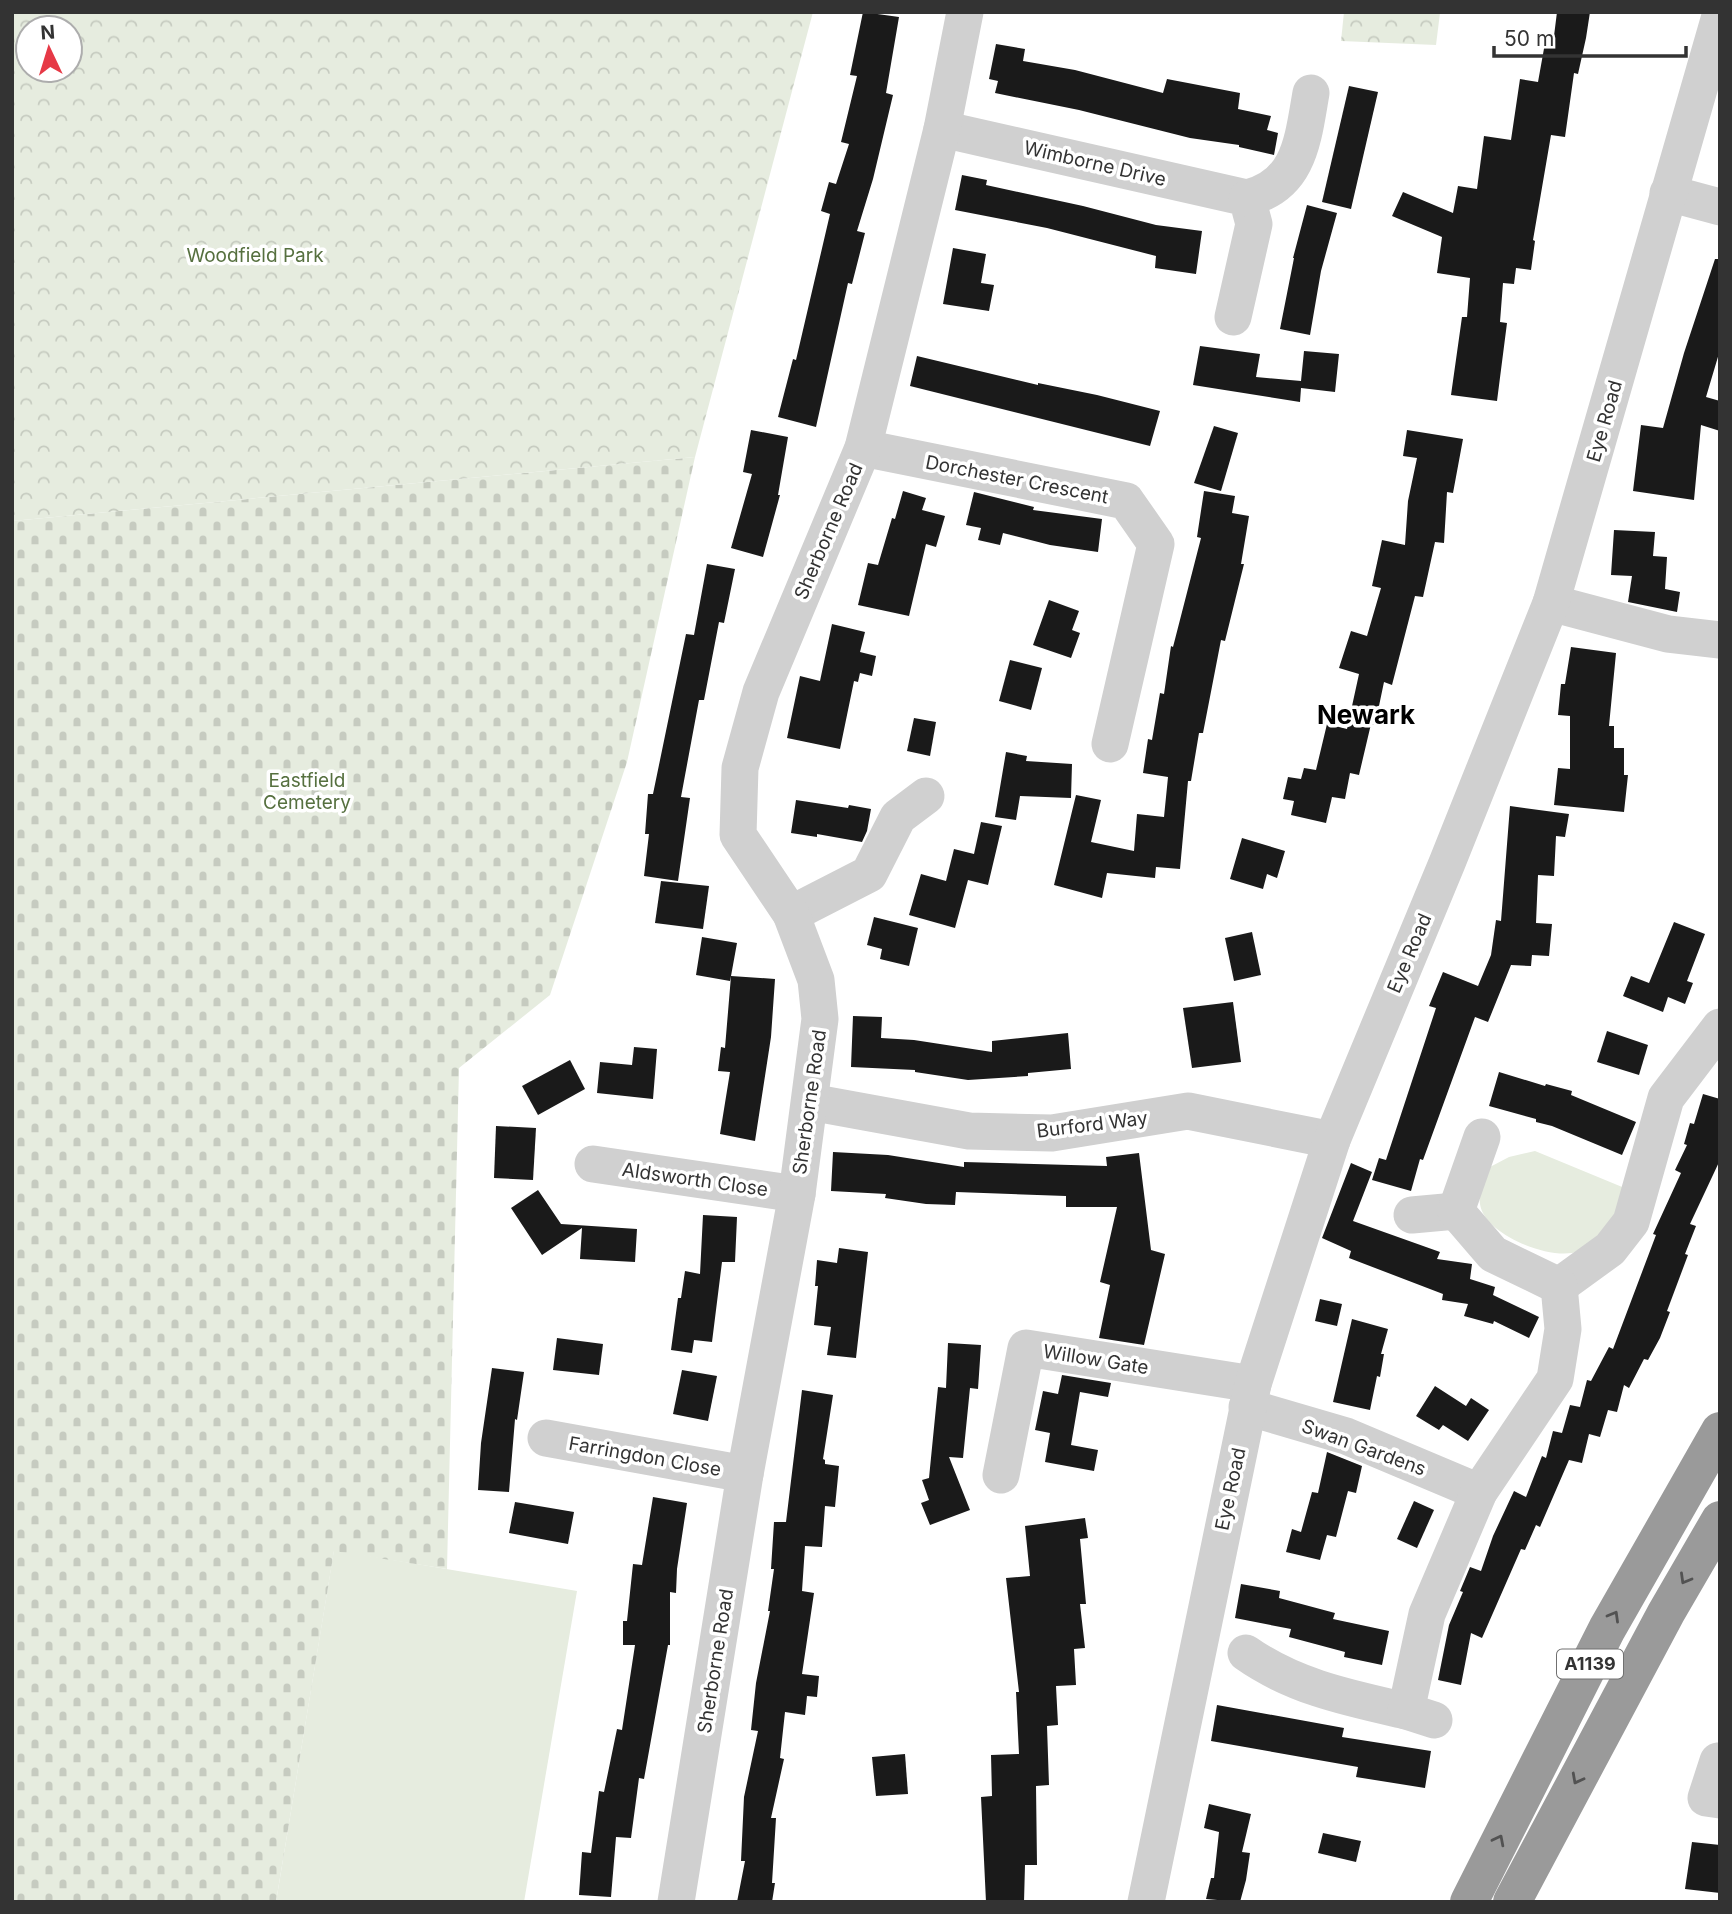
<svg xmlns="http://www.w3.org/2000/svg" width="1732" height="1914" viewBox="0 0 1732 1914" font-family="Inter,sans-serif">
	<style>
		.grass { fill: #e6ecdf }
		.cemetery { fill: url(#cemetery-stones) }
		.park { fill: url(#park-crowns); fill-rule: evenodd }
		.building { fill: #1a1a1a }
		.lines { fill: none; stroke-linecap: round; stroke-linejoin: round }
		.minor { stroke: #d0d0d0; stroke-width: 37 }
		.highway { stroke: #9a9a9a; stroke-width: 38 }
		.oneway { stroke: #525252 }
		.labels { text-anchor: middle; stroke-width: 7; stroke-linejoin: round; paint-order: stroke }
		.shield { fill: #fff; stroke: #707070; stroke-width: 2 }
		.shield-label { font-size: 18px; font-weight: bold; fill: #333 }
		.street-label { font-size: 19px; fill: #333; stroke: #fff }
		.park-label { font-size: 19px; fill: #56703f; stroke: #fff }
		.district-label { font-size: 26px; font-weight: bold; fill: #000; stroke: #fff }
	</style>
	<defs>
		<pattern id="cemetery-stones" width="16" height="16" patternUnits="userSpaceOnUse" patternTransform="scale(1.75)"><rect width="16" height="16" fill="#e6ecdf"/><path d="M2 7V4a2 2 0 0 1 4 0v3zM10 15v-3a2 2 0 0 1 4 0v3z" fill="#c6cbc0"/></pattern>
		<pattern id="park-crowns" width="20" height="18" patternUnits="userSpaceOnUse" patternTransform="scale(1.75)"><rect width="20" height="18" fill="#e6ecdf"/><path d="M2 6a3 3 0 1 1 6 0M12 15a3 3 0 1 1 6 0" fill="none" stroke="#c6cbc0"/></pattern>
	</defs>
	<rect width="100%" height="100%" fill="#fff"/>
	<g class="grass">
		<path d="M 1535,1151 L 1627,1189 C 1624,1198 1622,1211 1616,1219 C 1611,1227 1587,1247 1579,1251 C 1553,1262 1484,1235 1480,1204 C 1478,1193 1487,1178 1490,1167 L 1509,1157 Z"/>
		<path d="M 334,1550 L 577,1591 L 524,1902 L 276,1902 Z"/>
	</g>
	<path class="cemetery" d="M 695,457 L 627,762 L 550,995 L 459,1068 L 447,1569 L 334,1551 L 276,1902 L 12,1902 L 12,521 Z"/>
	<g class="park">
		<path d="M 12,12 L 813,12 L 695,457 L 12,521 ZM 28,28 L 70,28 L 70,70 L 28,70 Z"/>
		<path d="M 1344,12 L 1440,13 L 1436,45 L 1341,41 Z"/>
	</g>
	<g class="building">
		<path d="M 863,12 L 899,17 L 886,93 L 893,95 L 873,179 L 857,231 L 865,233 L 852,284 L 848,283 L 816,427 L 778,417 L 793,359 L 796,360 L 830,214 L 821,211 L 829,182 L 836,184 L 849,144 L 841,142 L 857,76 L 850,75 Z"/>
		<path d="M 1557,12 L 1590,12 L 1586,38 L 1578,74 L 1574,73 L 1565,137 L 1551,135 L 1533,240 L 1535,241 L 1531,270 L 1516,268 L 1514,284 L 1503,283 L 1500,322 L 1507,323 L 1497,401 L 1451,395 L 1462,317 L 1467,317 L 1470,278 L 1437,273 L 1442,237 L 1392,216 L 1403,192 L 1453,213 L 1458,186 L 1477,189 L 1484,136 L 1511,140 L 1520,79 L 1538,82 L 1545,43 L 1553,44 Z"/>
		<path d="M 996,44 L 1025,49 L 1023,61 L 1075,70 L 1163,93 L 1167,79 L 1240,93 L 1238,109 L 1271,116 L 1267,130 L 1278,133 L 1274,155 L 1239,147 L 1239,145 L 1190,138 L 1079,110 L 995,93 L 998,81 L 989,79 Z"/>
		<path d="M 1349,86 L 1378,92 L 1351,209 L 1322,202 Z"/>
		<path d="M 962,175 L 987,180 L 986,185 L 1083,206 L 1156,225 L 1202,231 L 1196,274 L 1155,268 L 1156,256 L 1047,228 L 955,210 Z"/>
		<path d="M 1307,205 L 1337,213 L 1321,271 L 1310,335 L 1280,329 L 1294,258 L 1293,258 Z"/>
		<path d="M 953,248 L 986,254 L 981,283 L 994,285 L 989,311 L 943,304 Z"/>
		<path d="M 1715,259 L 1720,259 L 1720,350 L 1706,397 L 1720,401 L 1720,431 L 1701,425 L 1694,500 L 1633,491 L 1641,425 L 1663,428 L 1684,353 Z"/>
		<path d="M 1200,346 L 1260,354 L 1256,377 L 1301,381 L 1304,351 L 1339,354 L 1335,392 L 1301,388 L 1300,402 L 1193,385 Z"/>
		<path d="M 917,356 L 1038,385 L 1038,383 L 1097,395 L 1160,411 L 1150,446 L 910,386 Z"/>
		<path d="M 1214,426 L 1238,433 L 1221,491 L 1194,483 Z"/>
		<path d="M 751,430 L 788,437 L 778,495 L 780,495 L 763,557 L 731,548 L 752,474 L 743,472 Z"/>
		<path d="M 1407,430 L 1463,439 L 1453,493 L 1447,492 L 1444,543 L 1435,542 L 1423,597 L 1415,596 L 1392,685 L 1384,682 L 1375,725 L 1371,724 L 1359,775 L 1350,773 L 1345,799 L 1332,797 L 1326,823 L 1291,815 L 1294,801 L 1283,799 L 1288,777 L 1301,779 L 1304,768 L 1316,770 L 1327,724 L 1347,729 L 1359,674 L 1339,668 L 1351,631 L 1367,636 L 1381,588 L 1372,586 L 1382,540 L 1405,545 L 1408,501 L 1417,458 L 1403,456 Z"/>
		<path d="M 903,491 L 926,498 L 922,510 L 945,516 L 936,547 L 926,544 L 909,616 L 858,605 L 868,563 L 878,565 L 892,518 L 895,519 Z"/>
		<path d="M 1204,491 L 1235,496 L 1232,513 L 1249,516 L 1241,564 L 1244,564 L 1225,641 L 1221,640 L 1203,733 L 1199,733 L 1191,781 L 1188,781 L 1180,869 L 1156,867 L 1155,878 L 1107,873 L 1102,898 L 1054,885 L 1076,795 L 1101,800 L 1091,842 L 1134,851 L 1137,814 L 1164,817 L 1168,777 L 1143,773 L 1148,739 L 1152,740 L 1160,693 L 1164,694 L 1171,646 L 1173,647 L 1201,538 L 1197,537 Z"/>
		<path d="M 974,492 L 1034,507 L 1033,510 L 1102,519 L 1098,552 L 1050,545 L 1003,533 L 1000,545 L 978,540 L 981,528 L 966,525 Z"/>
		<path d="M 1614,530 L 1655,532 L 1653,556 L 1667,557 L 1665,589 L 1680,592 L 1677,612 L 1628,602 L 1632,576 L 1611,575 Z"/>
		<path d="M 707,564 L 735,569 L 724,623 L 719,622 L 704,700 L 699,700 L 681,797 L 690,798 L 678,881 L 644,876 L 649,834 L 645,834 L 648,794 L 653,794 L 686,634 L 694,635 Z"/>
		<path d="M 1049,600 L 1079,611 L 1072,630 L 1080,633 L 1071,658 L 1033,645 Z"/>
		<path d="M 832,624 L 865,632 L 860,652 L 876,656 L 872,676 L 860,673 L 858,682 L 854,681 L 840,749 L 787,738 L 800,676 L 820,681 Z"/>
		<path d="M 1571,647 L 1616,653 L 1609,726 L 1614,726 L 1614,748 L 1624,748 L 1624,775 L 1628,775 L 1624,812 L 1554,805 L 1558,768 L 1570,769 L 1570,716 L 1558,715 L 1561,684 L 1565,684 Z"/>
		<path d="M 1010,660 L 1042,668 L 1031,710 L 999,701 Z"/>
		<path d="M 914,718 L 936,722 L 930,756 L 907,751 Z"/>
		<path d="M 1006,752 L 1027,756 L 1026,761 L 1072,764 L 1071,798 L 1020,796 L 1016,820 L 995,817 Z"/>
		<path d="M 796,800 L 848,808 L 849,805 L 871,809 L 867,831 L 862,842 L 817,834 L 817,837 L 791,833 Z"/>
		<path d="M 1510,806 L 1569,814 L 1565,837 L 1556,836 L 1554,876 L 1538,875 L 1536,923 L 1552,924 L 1549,956 L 1532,955 L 1531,966 L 1511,965 L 1488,1022 L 1475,1017 L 1423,1160 L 1420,1159 L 1411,1191 L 1372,1180 L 1379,1158 L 1386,1160 L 1436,1008 L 1429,1006 L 1443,972 L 1478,986 L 1491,955 L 1496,920 L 1501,921 Z"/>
		<path d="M 981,822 L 1002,826 L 988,885 L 968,880 L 955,928 L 909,915 L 921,874 L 946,881 L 954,849 L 974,854 Z"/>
		<path d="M 1242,838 L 1285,851 L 1277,878 L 1267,874 L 1263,889 L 1230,879 Z"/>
		<path d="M 661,881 L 709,886 L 703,929 L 655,923 Z"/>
		<path d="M 874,917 L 918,928 L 909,966 L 880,959 L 882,949 L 867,945 Z"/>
		<path d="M 1674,922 L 1705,934 L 1687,981 L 1693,983 L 1685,1004 L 1668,997 L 1663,1012 L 1623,996 L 1631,976 L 1649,983 Z"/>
		<path d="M 1252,932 L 1261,975 L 1234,981 L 1225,938 Z"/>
		<path d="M 702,937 L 737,943 L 731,976 L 775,979 L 771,1037 L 755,1141 L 720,1134 L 730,1072 L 718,1071 L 721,1047 L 725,1048 L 731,976 L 730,981 L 696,975 Z"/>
		<path d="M 1233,1002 L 1241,1062 L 1192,1068 L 1183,1008 Z"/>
		<path d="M 853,1016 L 882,1017 L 881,1038 L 914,1040 L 992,1052 L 992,1041 L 1068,1033 L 1071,1069 L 1028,1073 L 1028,1076 L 968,1080 L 915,1072 L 915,1070 L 851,1067 Z"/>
		<path d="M 1607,1031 L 1648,1045 L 1639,1075 L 1597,1062 Z"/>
		<path d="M 634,1047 L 657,1049 L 653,1099 L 597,1093 L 600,1062 L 632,1065 Z"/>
		<path d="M 570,1060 L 585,1089 L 538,1115 L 522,1086 Z"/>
		<path d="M 1499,1072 L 1545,1086 L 1546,1084 L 1572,1091 L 1571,1095 L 1636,1122 L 1622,1155 L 1552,1126 L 1536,1122 L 1536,1119 L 1489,1106 Z"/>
		<path d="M 1703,1094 L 1720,1099 L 1720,1160 L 1690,1224 L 1696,1226 L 1685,1254 L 1688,1255 L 1667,1311 L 1670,1312 L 1660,1338 L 1648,1360 L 1644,1359 L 1629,1388 L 1624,1385 L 1617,1412 L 1608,1410 L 1600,1437 L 1589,1434 L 1582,1463 L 1569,1460 L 1540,1527 L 1536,1525 L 1525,1550 L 1521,1549 L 1482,1638 L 1471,1633 L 1461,1685 L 1438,1680 L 1449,1625 L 1463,1592 L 1460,1591 L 1470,1567 L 1481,1571 L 1493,1536 L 1514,1491 L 1526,1497 L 1542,1456 L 1546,1458 L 1553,1431 L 1562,1433 L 1570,1405 L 1580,1407 L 1587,1380 L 1591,1381 L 1609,1347 L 1613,1349 L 1656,1235 L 1653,1234 L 1681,1173 L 1675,1170 L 1687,1145 L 1684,1144 L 1690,1123 L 1694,1124 Z"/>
		<path d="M 496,1126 L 536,1128 L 533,1180 L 494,1178 Z"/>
		<path d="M 833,1152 L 888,1155 L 964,1167 L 964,1162 L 1107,1166 L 1106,1157 L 1139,1153 L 1151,1250 L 1165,1254 L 1144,1345 L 1099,1338 L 1110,1285 L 1100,1282 L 1117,1207 L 1066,1207 L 1066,1196 L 956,1192 L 955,1205 L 926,1204 L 885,1198 L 886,1194 L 831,1191 Z"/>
		<path d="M 1351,1163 L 1372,1172 L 1353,1221 L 1440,1252 L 1437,1259 L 1472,1264 L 1470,1279 L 1495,1287 L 1493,1295 L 1539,1317 L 1529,1338 L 1494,1321 L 1493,1324 L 1464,1316 L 1468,1304 L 1442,1300 L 1443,1294 L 1349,1258 L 1351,1251 L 1322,1238 Z"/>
		<path d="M 538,1190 L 561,1224 L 637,1229 L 635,1262 L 580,1259 L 582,1228 L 542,1255 L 511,1208 Z"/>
		<path d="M 703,1215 L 737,1217 L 735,1262 L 722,1262 L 712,1342 L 694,1340 L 692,1353 L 671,1350 L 678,1298 L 681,1298 L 685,1271 L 700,1274 Z"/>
		<path d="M 839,1248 L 868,1252 L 856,1358 L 827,1355 L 831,1327 L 814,1325 L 818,1286 L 815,1286 L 817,1260 L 837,1263 Z"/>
		<path d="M 1320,1299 L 1342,1304 L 1337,1326 L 1315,1321 Z"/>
		<path d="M 1352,1319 L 1388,1329 L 1381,1354 L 1384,1354 L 1380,1377 L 1377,1376 L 1370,1410 L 1333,1402 Z"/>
		<path d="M 557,1338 L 603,1344 L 599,1375 L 553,1370 Z"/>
		<path d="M 948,1343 L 981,1345 L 978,1389 L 970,1388 L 963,1458 L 949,1457 L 970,1510 L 930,1525 L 921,1503 L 929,1500 L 922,1480 L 929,1478 L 938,1387 L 946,1388 Z"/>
		<path d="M 492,1368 L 524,1372 L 517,1420 L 515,1419 L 509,1492 L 478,1490 L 481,1443 Z"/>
		<path d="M 682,1370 L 717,1376 L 708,1421 L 673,1414 Z"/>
		<path d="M 1062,1375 L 1111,1383 L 1108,1397 L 1080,1392 L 1071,1445 L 1098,1450 L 1094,1471 L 1045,1462 L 1050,1433 L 1035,1430 L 1043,1391 L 1058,1394 Z"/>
		<path d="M 1435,1386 L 1466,1406 L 1471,1398 L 1489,1410 L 1468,1441 L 1443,1425 L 1439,1430 L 1416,1416 Z"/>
		<path d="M 802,1390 L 833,1395 L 823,1459 L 825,1460 L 825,1464 L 839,1466 L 835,1507 L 825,1506 L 822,1547 L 805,1546 L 802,1591 L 814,1593 L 802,1674 L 819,1676 L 817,1697 L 807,1696 L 805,1715 L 785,1712 L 780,1758 L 784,1759 L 771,1818 L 776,1818 L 772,1883 L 775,1883 L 772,1902 L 737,1902 L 745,1861 L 741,1861 L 744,1797 L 758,1731 L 751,1730 L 756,1683 L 770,1611 L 768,1611 L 774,1569 L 771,1569 L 774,1522 L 786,1522 Z"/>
		<path d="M 1327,1452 L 1362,1466 L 1356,1493 L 1348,1491 L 1336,1537 L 1327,1535 L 1320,1560 L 1286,1552 L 1292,1529 L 1301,1532 L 1312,1492 L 1318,1493 Z"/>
		<path d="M 653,1497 L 687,1503 L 677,1569 L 676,1593 L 670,1592 L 670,1645 L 668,1645 L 644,1779 L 639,1778 L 631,1838 L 616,1837 L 611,1897 L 579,1895 L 582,1852 L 591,1853 L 599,1791 L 604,1792 L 617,1729 L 622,1730 L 635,1645 L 623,1645 L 623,1621 L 627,1621 L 633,1564 L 642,1565 Z"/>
		<path d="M 1414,1501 L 1434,1510 L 1417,1548 L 1397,1539 Z"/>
		<path d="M 515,1502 L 574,1512 L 568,1544 L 509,1533 Z"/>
		<path d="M 1085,1518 L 1088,1538 L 1080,1539 L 1086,1604 L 1080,1604 L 1085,1648 L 1074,1649 L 1076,1685 L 1056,1686 L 1058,1725 L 1047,1726 L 1049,1785 L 1036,1786 L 1037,1865 L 1025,1865 L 1024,1902 L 986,1902 L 981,1797 L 992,1796 L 991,1755 L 1019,1754 L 1016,1692 L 1019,1692 L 1006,1578 L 1030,1576 L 1025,1526 Z"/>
		<path d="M 1241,1584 L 1280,1591 L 1279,1598 L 1335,1613 L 1333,1619 L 1389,1631 L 1382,1665 L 1344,1657 L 1345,1652 L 1289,1637 L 1291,1629 L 1235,1618 Z"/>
		<path d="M 1217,1705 L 1344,1728 L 1342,1737 L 1431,1751 L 1425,1788 L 1356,1777 L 1358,1767 L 1211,1741 Z"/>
		<path d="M 905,1754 L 908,1794 L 876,1796 L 872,1757 Z"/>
		<path d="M 1209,1804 L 1251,1814 L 1242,1852 L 1250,1853 L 1246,1880 L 1240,1902 L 1206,1899 L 1211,1878 L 1214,1878 L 1219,1832 L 1204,1828 Z"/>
		<path d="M 1323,1833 L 1361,1841 L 1356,1862 L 1318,1853 Z"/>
		<path d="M 1692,1842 L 1720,1845 L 1720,1893 L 1685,1889 Z"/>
	</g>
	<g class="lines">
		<g class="minor">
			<path d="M 942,129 L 1247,198 L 1254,224 L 1233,317"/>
			<path d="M 1668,193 L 1720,207"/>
			<path d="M 1247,198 C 1300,186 1303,138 1311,93"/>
			<path d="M 863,448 L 1126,501 L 1156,544 L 1110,744"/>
			<path d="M 1551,603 L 1668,634 L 1720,640"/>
			<path d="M 791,914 L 869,874 L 898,817 L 926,796"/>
			<path d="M 810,1102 L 969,1131 L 1052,1133 L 1188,1111 L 1332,1140"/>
			<path d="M 593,1164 L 797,1194"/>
			<path d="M 1412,1215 L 1456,1211"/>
			<path d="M 1559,1286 L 1610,1249 L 1631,1222 L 1666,1098 L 1720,1027"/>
			<path d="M 1247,1407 L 1346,1436 L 1479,1492"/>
			<path d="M 546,1438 L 745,1474"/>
			<path d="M 1001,1475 L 1026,1348 L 1253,1384"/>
			<path d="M 1246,1653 C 1294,1687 1349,1698 1406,1711"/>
			<path d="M 1434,1720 L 1406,1711 L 1427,1614 L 1479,1492 L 1555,1379 L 1563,1329 L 1559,1286 L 1493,1254 L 1456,1211 L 1482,1137"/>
			<path d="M 1718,1761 L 1706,1798 L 1720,1800"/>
			<path d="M 676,1902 L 745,1474 L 797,1194 L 820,1019 L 816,980 L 791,914 L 738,835 L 740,768 L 761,692 L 863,448 L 942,129 L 965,12"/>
			<path d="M 1146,1902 L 1253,1384 L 1332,1140 L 1447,863 L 1551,603 L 1720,16"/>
		</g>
		<g class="highway">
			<path d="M 1469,1902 L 1607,1629 L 1720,1431"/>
			<path d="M 1512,1902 L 1666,1613 L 1720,1520"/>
		</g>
	</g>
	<defs><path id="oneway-chevron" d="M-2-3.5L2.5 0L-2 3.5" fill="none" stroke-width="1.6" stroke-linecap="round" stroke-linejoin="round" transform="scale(1.75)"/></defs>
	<g class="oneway">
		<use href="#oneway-chevron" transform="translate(1685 1579) rotate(120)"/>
		<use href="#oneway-chevron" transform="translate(1614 1616) rotate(-60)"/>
		<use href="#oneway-chevron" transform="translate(1577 1779) rotate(118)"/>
		<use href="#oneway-chevron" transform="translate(1499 1840) rotate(-63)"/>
	</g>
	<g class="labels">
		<rect class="shield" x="1557" y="1649.5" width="66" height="29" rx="5"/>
		<g class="shield-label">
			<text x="1590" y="1670">A1139</text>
		</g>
		<g class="street-label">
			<text transform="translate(1095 163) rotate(13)" y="7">Wimborne Drive</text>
			<text transform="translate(1604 421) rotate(-74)" y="7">Eye Road</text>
			<text transform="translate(1017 479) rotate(11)" y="7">Dorchester Crescent</text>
			<text transform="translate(828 531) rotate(-67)" y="7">Sherborne Road</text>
			<text transform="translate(1409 953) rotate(-67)" y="7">Eye Road</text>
			<text transform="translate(809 1102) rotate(-82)" y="7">Sherborne Road</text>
			<text transform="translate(1092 1124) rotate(-7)" y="7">Burford Way</text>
			<text transform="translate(695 1179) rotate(8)" y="7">Aldsworth Close</text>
			<text transform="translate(1096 1359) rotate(9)" y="7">Willow Gate</text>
			<text transform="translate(1364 1447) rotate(20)" y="7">Swan Gardens</text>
			<text transform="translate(645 1456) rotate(10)" y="7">Farringdon Close</text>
			<text transform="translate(1230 1489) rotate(-78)" y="7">Eye Road</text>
			<text transform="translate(715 1661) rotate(-81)" y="7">Sherborne Road</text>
		</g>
		<g class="park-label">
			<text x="255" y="262">Woodfield Park</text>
			<text x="307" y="787">Eastfield<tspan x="307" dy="22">Cemetery</tspan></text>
		</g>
		<g class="district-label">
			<text x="1366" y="724">Newark</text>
		</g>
	</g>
	<rect width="1732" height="1914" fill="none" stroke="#333333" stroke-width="28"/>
	<g transform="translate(49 49) rotate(356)"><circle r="33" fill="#ffffff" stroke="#adadad" stroke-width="2"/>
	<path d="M0-5L12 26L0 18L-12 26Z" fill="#e63946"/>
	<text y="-10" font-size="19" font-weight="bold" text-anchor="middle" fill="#333333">N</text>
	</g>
	<path d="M1494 46v10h192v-10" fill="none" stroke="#333333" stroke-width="3.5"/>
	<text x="1504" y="46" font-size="21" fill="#333333" stroke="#ffffff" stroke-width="5" paint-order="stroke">50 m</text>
</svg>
